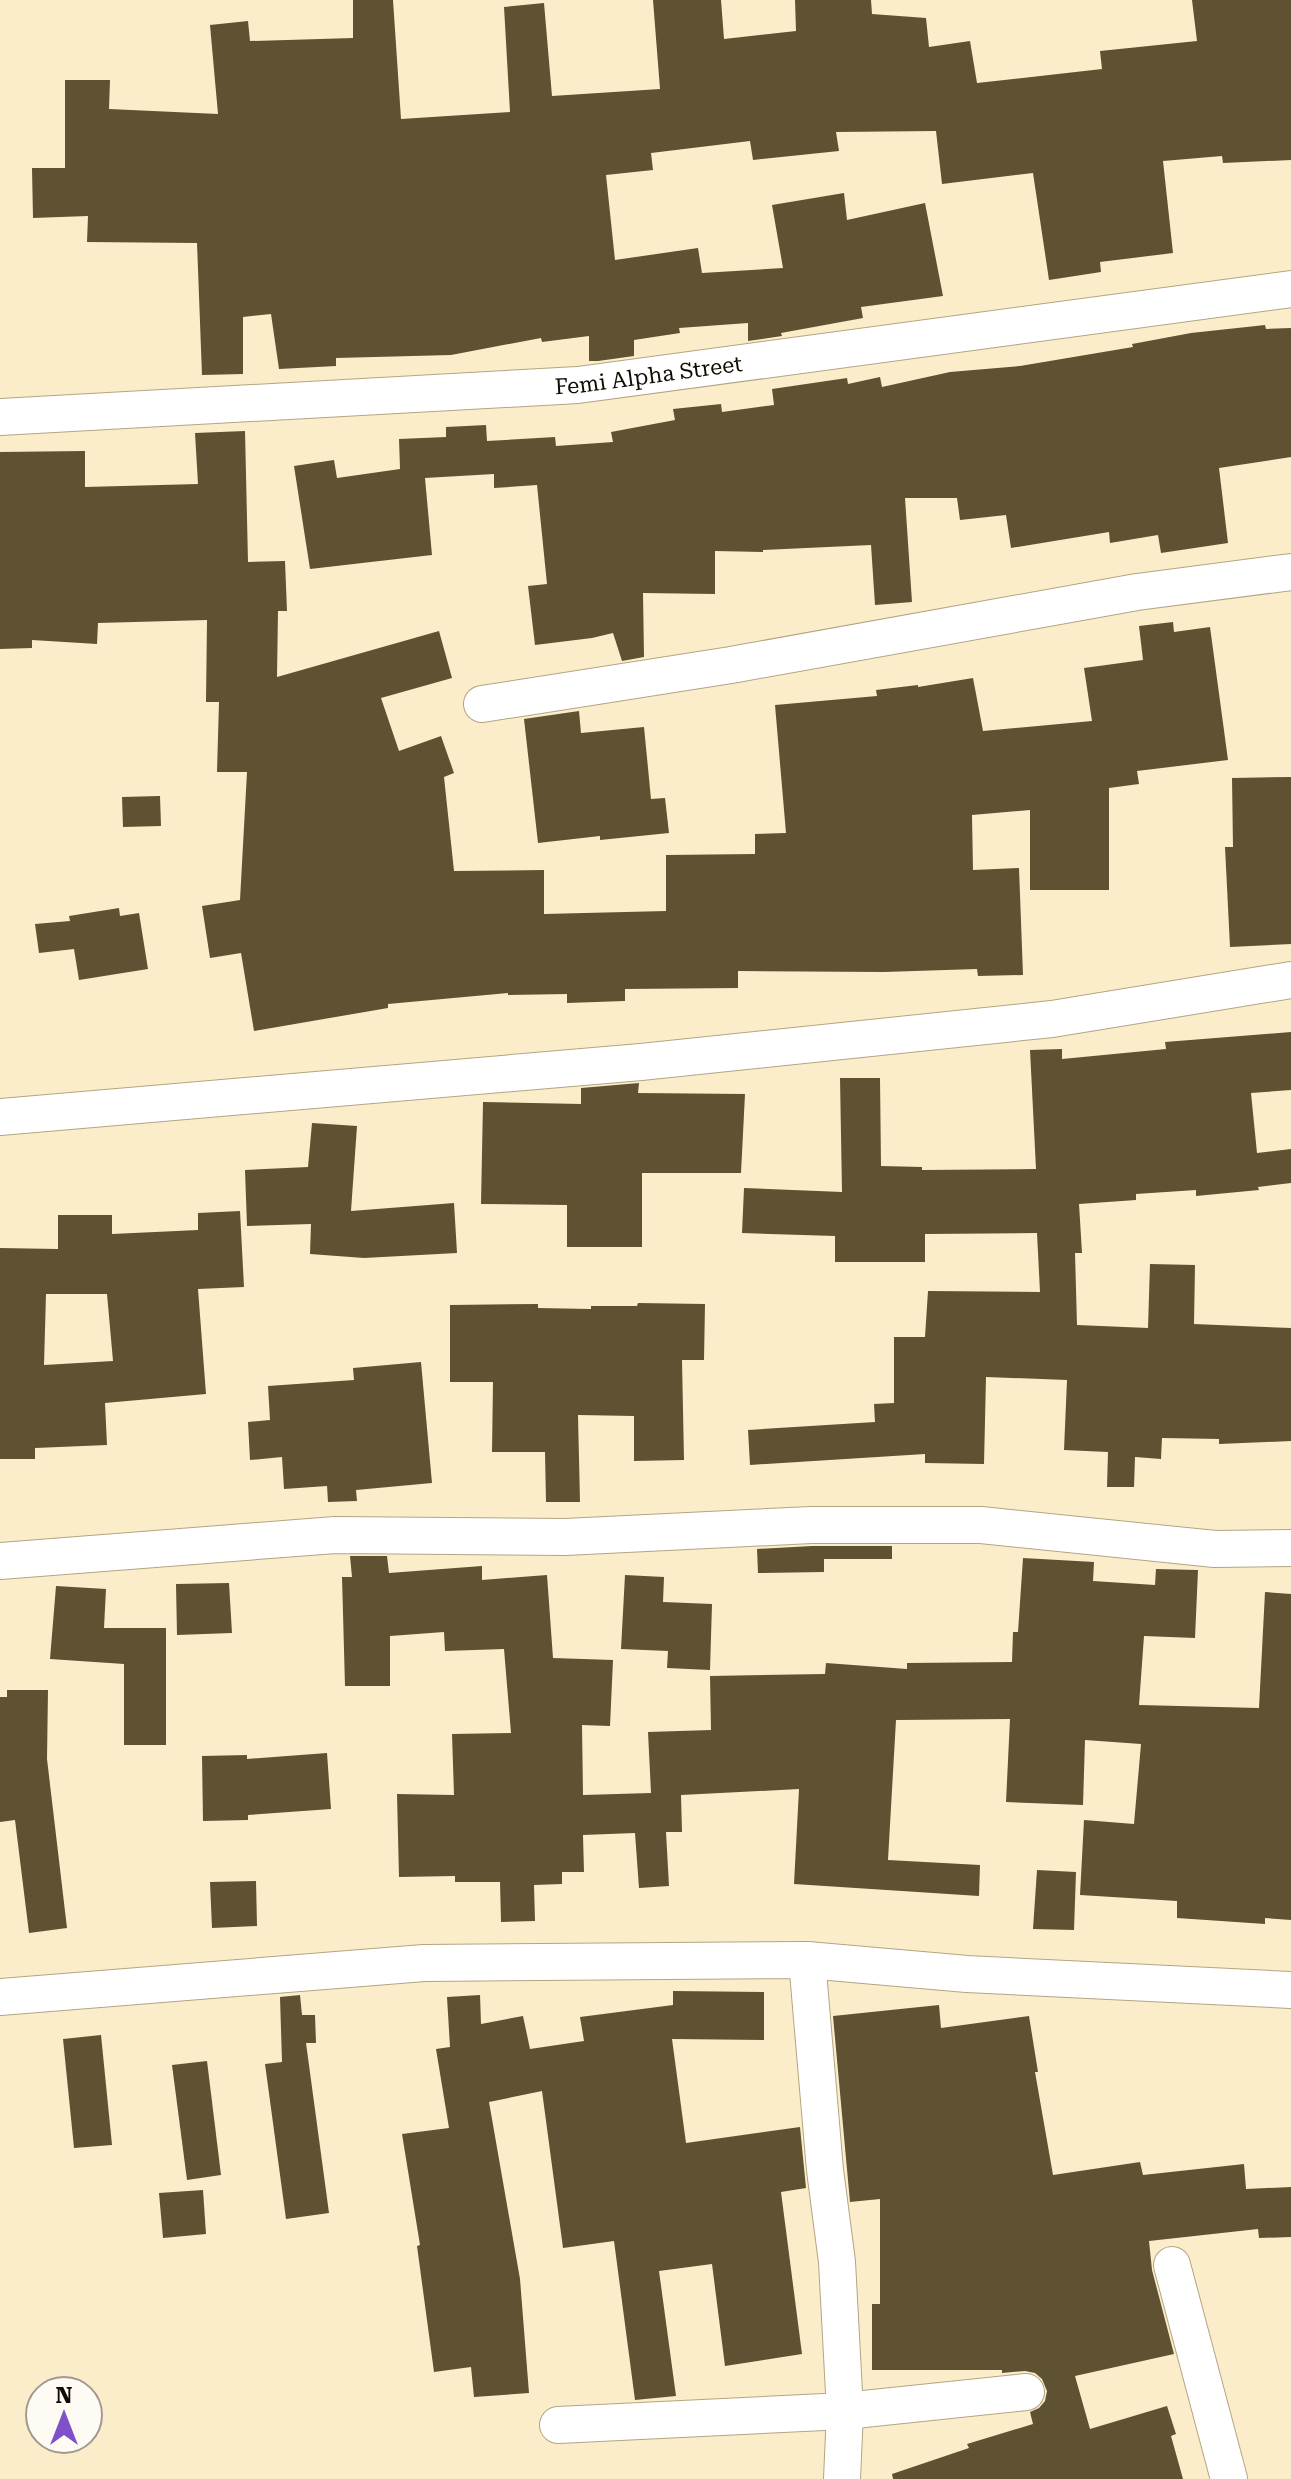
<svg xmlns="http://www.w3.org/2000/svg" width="1291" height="2479" viewBox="0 0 1291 2479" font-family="'Roboto Serif',serif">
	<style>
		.building { fill: #5e5233; fill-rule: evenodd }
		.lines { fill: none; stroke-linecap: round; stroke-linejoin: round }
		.minor-casing { stroke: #b3a583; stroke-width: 38 }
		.minor { stroke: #fff; stroke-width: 36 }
		.labels { text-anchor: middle; stroke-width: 8; stroke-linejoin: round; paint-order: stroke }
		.street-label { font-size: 22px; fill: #110c02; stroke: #fefbf4 }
	</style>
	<rect width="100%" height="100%" fill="#fcedca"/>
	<g class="building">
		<path d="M 353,0 L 393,0 L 401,119 L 510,112 L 504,7 L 544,3 L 552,96 L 660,89 L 653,0 L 721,0 L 724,39 L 796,31 L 795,0 L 871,0 L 872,14 L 926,18 L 929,47 L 970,41 L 977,83 L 1102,69 L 1100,51 L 1197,41 L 1192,0 L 1291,0 L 1291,160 L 1223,163 L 1222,156 L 1163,161 L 1173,253 L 1100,262 L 1101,272 L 1049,280 L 1033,173 L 942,184 L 936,131 L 836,132 L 839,151 L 753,160 L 750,141 L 651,153 L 653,170 L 606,175 L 615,260 L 698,248 L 702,273 L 783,268 L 772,205 L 844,193 L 847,220 L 925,203 L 943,296 L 861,307 L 863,318 L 781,333 L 782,336 L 748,341 L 748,323 L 679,328 L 680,333 L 634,340 L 634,356 L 598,361 L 589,361 L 589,336 L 542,342 L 541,338 L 451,355 L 336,358 L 336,366 L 279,369 L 271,314 L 243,317 L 243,374 L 202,375 L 197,243 L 87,242 L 88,216 L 33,218 L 32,168 L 65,168 L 65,80 L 110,80 L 109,109 L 218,114 L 210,25 L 248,21 L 250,41 L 353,38 Z"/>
		<path d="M 1265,325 L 1266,329 L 1291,328 L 1291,457 L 1219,468 L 1228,543 L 1161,553 L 1158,535 L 1110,543 L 1109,532 L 1011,548 L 1006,515 L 960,520 L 957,498 L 905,498 L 912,602 L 875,605 L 871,545 L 763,550 L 763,552 L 715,551 L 715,594 L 643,593 L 644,657 L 622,661 L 613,633 L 592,638 L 535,645 L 528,586 L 547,584 L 537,485 L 494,488 L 494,474 L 425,478 L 432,555 L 310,569 L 294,466 L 334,460 L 337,478 L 400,469 L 399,439 L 446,437 L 446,427 L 486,425 L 487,441 L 555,437 L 556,446 L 613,442 L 611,432 L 675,420 L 673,409 L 721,404 L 722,412 L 774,405 L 772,389 L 847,378 L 848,384 L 880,377 L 882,387 L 950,372 L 1020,366 L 1133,347 L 1132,344 L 1191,333 Z"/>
		<path d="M 245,431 L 248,562 L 285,561 L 287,611 L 278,611 L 277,677 L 439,631 L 452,678 L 381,698 L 399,751 L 441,736 L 454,773 L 444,777 L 454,871 L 544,870 L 544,914 L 666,911 L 666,855 L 755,854 L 755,834 L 786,833 L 775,705 L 877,696 L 876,690 L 918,685 L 918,687 L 973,678 L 983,731 L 1092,721 L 1084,668 L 1143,660 L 1139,626 L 1173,622 L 1174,632 L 1210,627 L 1228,760 L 1137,771 L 1139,784 L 1109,788 L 1109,890 L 1030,890 L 1030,810 L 972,815 L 973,870 L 1019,868 L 1023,975 L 978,976 L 977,969 L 884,972 L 738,971 L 738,988 L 625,989 L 625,1001 L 567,1003 L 567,994 L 508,995 L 508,993 L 388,1004 L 388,1008 L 254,1031 L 241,953 L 210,958 L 202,906 L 240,900 L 247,772 L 217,772 L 219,702 L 206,702 L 207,620 L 98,623 L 97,644 L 32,640 L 32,648 L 0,649 L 0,452 L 85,451 L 85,487 L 198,484 L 195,433 Z"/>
		<path d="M 579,711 L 581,733 L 644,727 L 651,799 L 665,798 L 669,833 L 600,840 L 600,836 L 538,843 L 524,719 Z"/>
		<path d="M 1291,777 L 1291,944 L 1230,947 L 1225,847 L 1233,847 L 1232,778 Z"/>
		<path d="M 160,796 L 161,826 L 123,827 L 122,797 Z"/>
		<path d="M 119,908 L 120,916 L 139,913 L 148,969 L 79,980 L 74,949 L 39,953 L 35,924 L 70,921 L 69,916 Z"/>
		<path d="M 1291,1032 L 1291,1090 L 1251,1093 L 1257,1153 L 1291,1149 L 1291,1183 L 1258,1187 L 1259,1190 L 1196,1196 L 1196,1190 L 1136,1194 L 1136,1200 L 1079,1204 L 1082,1253 L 1075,1253 L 1077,1325 L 1148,1328 L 1150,1264 L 1195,1265 L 1194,1324 L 1291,1328 L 1291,1441 L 1219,1444 L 1219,1439 L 1162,1438 L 1161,1459 L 1135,1457 L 1134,1487 L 1107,1487 L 1108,1452 L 1064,1450 L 1067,1380 L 986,1377 L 984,1464 L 925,1463 L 925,1454 L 750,1465 L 748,1430 L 875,1422 L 874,1404 L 894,1403 L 894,1337 L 925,1337 L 928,1291 L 1040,1292 L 1037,1233 L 925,1234 L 925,1262 L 835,1262 L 835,1236 L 742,1233 L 744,1188 L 842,1192 L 840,1078 L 880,1078 L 881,1166 L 922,1167 L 922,1170 L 1036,1169 L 1030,1050 L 1062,1049 L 1062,1059 L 1166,1049 L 1165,1042 Z"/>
		<path d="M 639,1083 L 638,1093 L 745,1094 L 741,1173 L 642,1173 L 642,1247 L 567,1247 L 567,1205 L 481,1204 L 483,1102 L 581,1104 L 581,1088 Z"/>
		<path d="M 312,1123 L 357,1126 L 351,1211 L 454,1203 L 457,1253 L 364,1258 L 310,1254 L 311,1224 L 247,1226 L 245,1170 L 308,1167 Z"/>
		<path d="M 240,1211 L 244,1287 L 198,1289 L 206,1394 L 105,1403 L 107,1445 L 35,1448 L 35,1459 L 0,1459 L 0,1248 L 58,1249 L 58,1215 L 112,1215 L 112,1234 L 198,1230 L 198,1213 ZM 46,1294 L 107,1294 L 113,1361 L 44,1365 Z"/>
		<path d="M 638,1303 L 705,1304 L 704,1360 L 682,1360 L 684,1460 L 634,1461 L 634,1416 L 578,1415 L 580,1502 L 546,1502 L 545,1452 L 492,1452 L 493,1382 L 450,1382 L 450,1305 L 538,1304 L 538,1308 L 591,1309 L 591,1306 L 637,1306 Z"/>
		<path d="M 421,1362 L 432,1483 L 356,1490 L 357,1501 L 328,1502 L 327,1486 L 284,1489 L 282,1457 L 250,1460 L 248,1422 L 270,1420 L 268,1386 L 354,1380 L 353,1368 Z"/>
		<path d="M 812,1546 L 892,1546 L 892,1559 L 824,1559 L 824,1572 L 758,1573 L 757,1549 Z"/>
		<path d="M 350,1556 L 387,1556 L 389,1573 L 482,1566 L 482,1580 L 547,1575 L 553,1658 L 613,1660 L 610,1726 L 582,1725 L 583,1795 L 651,1793 L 648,1732 L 711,1730 L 710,1676 L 825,1674 L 826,1663 L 907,1669 L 907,1663 L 1012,1662 L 1013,1632 L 1018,1632 L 1023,1558 L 1094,1562 L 1093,1581 L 1155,1585 L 1156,1569 L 1198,1570 L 1195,1638 L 1144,1636 L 1139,1705 L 1259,1708 L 1265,1592 L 1291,1594 L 1291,1920 L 1265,1918 L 1265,1924 L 1177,1918 L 1177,1901 L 1080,1895 L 1084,1820 L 1134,1824 L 1141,1744 L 1085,1740 L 1083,1805 L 1006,1802 L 1010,1719 L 896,1720 L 888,1860 L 980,1865 L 979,1896 L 794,1884 L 799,1789 L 681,1795 L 682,1832 L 666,1832 L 669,1886 L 639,1888 L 635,1833 L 583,1835 L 584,1872 L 562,1872 L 562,1884 L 534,1885 L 535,1921 L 501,1922 L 500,1882 L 455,1882 L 455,1876 L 399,1877 L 397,1794 L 454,1795 L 452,1734 L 511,1733 L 504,1649 L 445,1651 L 444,1632 L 390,1636 L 390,1686 L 345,1686 L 342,1577 L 352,1577 Z"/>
		<path d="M 625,1575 L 664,1577 L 663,1602 L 712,1604 L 710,1670 L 667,1668 L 668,1651 L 621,1649 Z"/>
		<path d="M 229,1583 L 232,1633 L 177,1635 L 176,1584 Z"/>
		<path d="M 56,1586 L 106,1589 L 104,1628 L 166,1628 L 166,1745 L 124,1745 L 124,1664 L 50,1659 Z"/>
		<path d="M 7,1690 L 48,1690 L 47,1759 L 67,1928 L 29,1933 L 15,1820 L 0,1822 L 0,1697 L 7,1697 Z"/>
		<path d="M 327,1753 L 331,1809 L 248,1815 L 248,1820 L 203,1821 L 202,1756 L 247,1755 L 247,1759 Z"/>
		<path d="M 1037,1870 L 1076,1872 L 1074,1930 L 1033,1929 Z"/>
		<path d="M 256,1881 L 257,1926 L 212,1928 L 210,1882 Z"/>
		<path d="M 673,1991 L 764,1992 L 764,2040 L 672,2039 L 686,2143 L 800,2127 L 806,2188 L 781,2192 L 802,2354 L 725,2366 L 712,2264 L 659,2271 L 676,2396 L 635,2400 L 614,2241 L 563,2248 L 542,2091 L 489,2102 L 520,2279 L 529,2393 L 474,2397 L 471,2367 L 434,2372 L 417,2246 L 420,2245 L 402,2134 L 449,2128 L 436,2049 L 450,2047 L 447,1997 L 480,1995 L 481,2024 L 523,2016 L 530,2049 L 584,2041 L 580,2017 L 673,2005 Z"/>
		<path d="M 300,1995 L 302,2015 L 315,2015 L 316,2043 L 306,2043 L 329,2213 L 286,2219 L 265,2064 L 282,2062 L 280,1997 Z"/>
		<path d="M 939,2005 L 941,2028 L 1029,2016 L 1038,2072 L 1035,2072 L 1053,2175 L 1140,2162 L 1143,2175 L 1244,2164 L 1246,2189 L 1291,2187 L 1291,2237 L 1259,2238 L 1258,2229 L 1149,2241 L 1152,2270 L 1174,2354 L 1075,2376 L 1090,2429 L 1167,2406 L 1176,2434 L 1171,2436 L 1183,2479 L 893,2479 L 892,2474 L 969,2448 L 967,2444 L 1033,2424 L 1030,2412 L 1039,2408 L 1045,2401 L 1047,2391 L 1042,2379 L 1035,2373 L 1025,2371 L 1002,2373 L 1002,2370 L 872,2370 L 872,2304 L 880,2304 L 880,2199 L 850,2202 L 833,2016 Z"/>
		<path d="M 101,2035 L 112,2145 L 74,2148 L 63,2039 Z"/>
		<path d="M 207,2061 L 221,2175 L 187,2180 L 172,2065 Z"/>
		<path d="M 203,2190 L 206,2234 L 163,2238 L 159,2193 Z"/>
	</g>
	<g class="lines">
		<defs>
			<g id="minor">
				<path id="s1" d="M 0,417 L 578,385 L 1291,289"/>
				<path d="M 482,704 L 731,665 L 1137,592 L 1291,572"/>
				<path d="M 0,1117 L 641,1062 L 1052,1019 L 1291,980"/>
				<path d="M 0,1561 L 335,1535 L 565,1537 L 811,1525 L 981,1525 L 1215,1549 L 1291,1548"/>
				<path d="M 807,1960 L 825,2170 L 837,2262 L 845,2411 L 842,2479"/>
				<path d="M 0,1997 L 424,1963 L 807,1960 L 967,1974 L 1291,1990"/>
				<path d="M 1172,2265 L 1229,2479"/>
				<path d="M 558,2425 L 845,2411 L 1026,2392"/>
			</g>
		</defs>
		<use href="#minor" class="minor-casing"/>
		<use href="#minor" class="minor"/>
	</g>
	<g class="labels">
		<g class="street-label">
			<text dy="8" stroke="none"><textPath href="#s1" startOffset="650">Femi Alpha Street</textPath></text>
		</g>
	</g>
	<g transform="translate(64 2415)"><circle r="38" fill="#fefbf4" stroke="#9f9b93" stroke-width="2"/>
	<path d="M0-6L14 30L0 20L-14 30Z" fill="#7e51c9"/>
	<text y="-12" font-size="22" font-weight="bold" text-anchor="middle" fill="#110c02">N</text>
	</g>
</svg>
